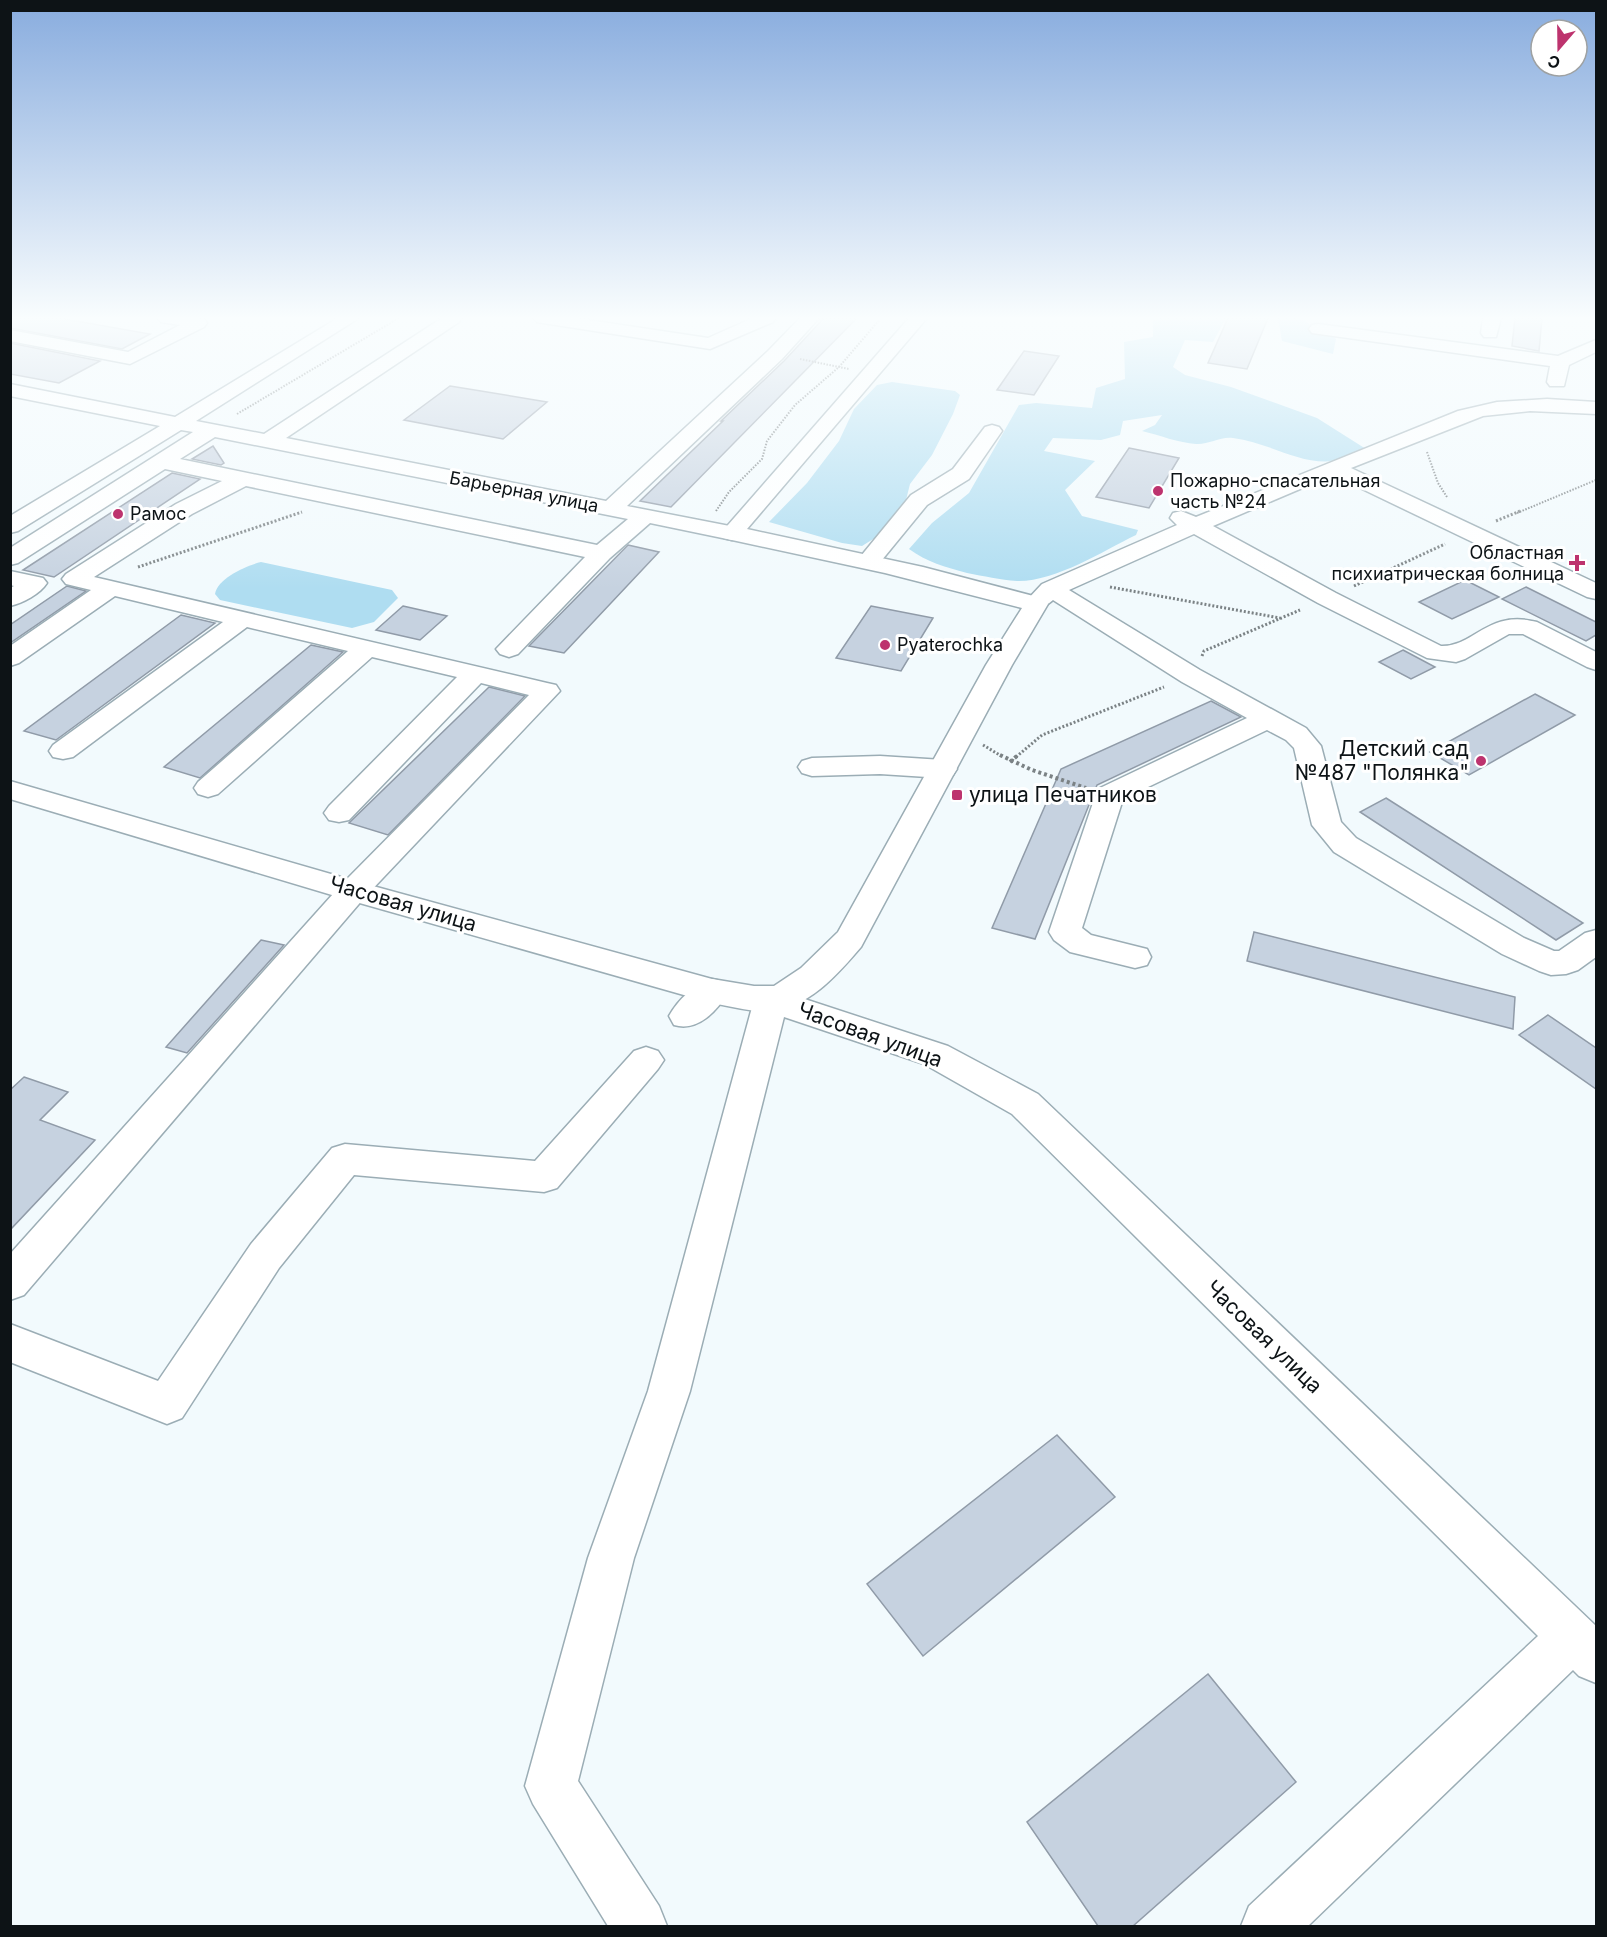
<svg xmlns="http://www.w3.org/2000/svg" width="1607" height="1937" viewBox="0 0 1607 1937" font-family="Inter,sans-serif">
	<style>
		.green { fill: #afddf1 }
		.building { fill: #c6d2e0; stroke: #909ba8; stroke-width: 1.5 }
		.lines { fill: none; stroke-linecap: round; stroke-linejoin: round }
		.minor-casing { stroke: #9badb5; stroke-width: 3 }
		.major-casing { stroke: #9badb5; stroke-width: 3 }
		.path-far2 { stroke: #7b8285; stroke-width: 2; stroke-dasharray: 1.5 1.5; stroke-linecap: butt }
		.path-far1 { stroke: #7b8285; stroke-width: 3; stroke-dasharray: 2 2; stroke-linecap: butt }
		.path { stroke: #7b8285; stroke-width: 4; stroke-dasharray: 3 3; stroke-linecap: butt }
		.minor { fill: #fff; fill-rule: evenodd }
		.major { fill: #fff; fill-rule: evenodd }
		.poi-dot { fill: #bd336e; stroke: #fff; stroke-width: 2 }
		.labels { text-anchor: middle; stroke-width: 6; stroke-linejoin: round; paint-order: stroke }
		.far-poi-label { font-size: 18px; fill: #0d1316; stroke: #fff; text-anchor: start }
		.far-street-label { font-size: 18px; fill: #0d1316; stroke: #fff }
		.poi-label { font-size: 21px; fill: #0d1316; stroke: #fff; text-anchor: end }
		.street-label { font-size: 21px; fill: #0d1316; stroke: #fff }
	</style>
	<rect width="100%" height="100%" fill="#f2fafd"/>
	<g class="green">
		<path d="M 1153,318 L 1226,318 L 1213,342 L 1185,340 L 1173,367 L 1185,375 L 1231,387 L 1317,418 L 1366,449 C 1316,480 1281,444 1233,438 C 1221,436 1208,445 1196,444 C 1179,443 1159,435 1142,431 L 1155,425 L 1162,415 L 1123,421 L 1120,435 L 1101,440 L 1053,438 L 1044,451 L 1095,461 L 1065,490 L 1082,516 L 1138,530 L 1136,535 C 1103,551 1055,582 1017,581 C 1000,580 984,576 967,573 C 945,567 927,562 909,549 L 932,523 L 969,493 L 1019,405 L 1036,403 L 1092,408 L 1096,388 L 1125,379 L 1124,342 L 1153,337 Z"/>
		<path d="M 1278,318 L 1299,318 L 1336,339 L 1333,354 L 1282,341 Z"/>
		<path d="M 892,382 L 955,391 L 960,395 L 953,414 L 932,455 L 910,484 L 906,500 L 896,516 L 878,536 L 862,546 L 842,543 L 769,522 L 807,483 L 839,441 L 854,409 L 877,385 Z"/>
		<path d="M 261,562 L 392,590 L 398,598 L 374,622 L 352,628 L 220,600 L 215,594 C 217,578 248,565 261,562 Z"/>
	</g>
	<g class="building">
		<path d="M 10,318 L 59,318 L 150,334 L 122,349 L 10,328 Z"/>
		<path d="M 824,318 L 857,318 L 671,507 L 640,501 L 723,421 L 721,421 L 784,361 Z"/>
		<path d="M 1228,318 L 1268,318 L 1247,369 L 1208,363 Z"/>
		<path d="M 1515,318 L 1542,318 L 1539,351 L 1512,346 Z"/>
		<path d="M 10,343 L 100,361 L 59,383 L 10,374 Z"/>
		<path d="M 1024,351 L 1059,356 L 1034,395 L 997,390 Z"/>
		<path d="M 450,386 L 481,391 L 547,402 L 503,439 L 404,420 Z"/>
		<path d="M 213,446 L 224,463 L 221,465 L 192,459 Z"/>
		<path d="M 1129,448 L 1179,458 L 1149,508 L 1096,497 Z"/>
		<path d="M 172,473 L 200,479 L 54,577 L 23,570 Z"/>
		<path d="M 628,545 L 659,552 L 564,653 L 529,646 Z"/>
		<path d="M 1465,580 L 1499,597 L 1452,619 L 1419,602 Z"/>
		<path d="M 67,586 L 86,591 L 10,643 L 10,625 Z"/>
		<path d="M 1526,587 L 1596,622 L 1596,635 L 1586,641 L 1502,599 Z"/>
		<path d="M 403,606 L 447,616 L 420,640 L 376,630 Z"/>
		<path d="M 871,606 L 933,618 L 901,671 L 836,658 Z"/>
		<path d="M 181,615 L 215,623 L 56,740 L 24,731 Z"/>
		<path d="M 311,645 L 343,652 L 200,778 L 164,767 Z"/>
		<path d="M 1403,650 L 1435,667 L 1411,679 L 1379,662 Z"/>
		<path d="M 489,687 L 525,696 L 388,835 L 349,823 Z"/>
		<path d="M 1535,694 L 1575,715 L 1469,775 L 1430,752 Z"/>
		<path d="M 1211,701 L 1241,717 L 1097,785 L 1035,939 L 992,928 L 1061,769 Z"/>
		<path d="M 1386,798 L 1583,923 L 1556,940 L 1360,812 Z"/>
		<path d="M 1254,932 L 1515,997 L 1513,1029 L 1247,961 Z"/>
		<path d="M 261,940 L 284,945 L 187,1053 L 166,1047 Z"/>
		<path d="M 1548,1015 L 1596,1048 L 1596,1089 L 1519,1035 Z"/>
		<path d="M 24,1077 L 68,1092 L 40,1120 L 95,1140 L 10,1230 L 10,1090 Z"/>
		<path d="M 1057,1435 L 1115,1497 L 923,1656 L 867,1584 Z"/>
		<path d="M 1208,1674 L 1296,1782 L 1133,1926 L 1098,1926 L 1027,1822 Z"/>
	</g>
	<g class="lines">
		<defs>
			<g id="minor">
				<path d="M 158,318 L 198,318 L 204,319 L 207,323 L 204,327 L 130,364 L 10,341 L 10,330 L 128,352 L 180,325 L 161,322 Z"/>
				<path d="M 338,318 L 359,318 L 196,421 L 264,434 L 442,318 L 462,318 L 459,322 L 286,438 L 606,501 L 768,351 L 800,318 L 819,318 L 782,359 L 627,506 L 740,528 L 743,533 L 740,538 L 732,540 L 650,523 L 610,558 L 518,654 L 509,657 L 500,654 L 496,649 L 585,557 L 246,486 L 192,514 L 94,577 L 547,683 L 556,685 L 560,691 L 364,898 L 24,1295 L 10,1300 L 10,1254 L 342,884 L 529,695 L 481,683 L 349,820 L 339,822 L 329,820 L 324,813 L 329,806 L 457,677 L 372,657 L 218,794 L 208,797 L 198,794 L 194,788 L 198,782 L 348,651 L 247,627 L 73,757 L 63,759 L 53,757 L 49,751 L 53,745 L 223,622 L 115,596 L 19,663 L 10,666 L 10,646 L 91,590 L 66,584 L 62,579 L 66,574 L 176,504 L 222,481 L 165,469 L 18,563 L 10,565 L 10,548 L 193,432 L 181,430 L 18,531 L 10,533 L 10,516 L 160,426 L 10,396 L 10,384 L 175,417 ZM 215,437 L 628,519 L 597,545 L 180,459 Z"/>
				<path d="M 534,318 L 575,318 L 708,338 L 753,318 L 776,318 L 773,322 L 710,349 L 543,323 L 537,322 Z"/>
				<path d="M 1483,318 L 1501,318 L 1496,337 L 1484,337 L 1481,333 Z"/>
				<path d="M 1318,324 L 1558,356 L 1596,340 L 1596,352 L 1569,365 L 1564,386 L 1550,386 L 1547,382 L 1550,366 L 1312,333 L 1309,329 L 1312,325 Z"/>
				<path d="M 1547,399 L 1596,402 L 1596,414 L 1530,411 L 1483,416 L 1351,468 L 1596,583 L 1596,599 L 1587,597 L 1333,475 L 1213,526 L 1336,593 L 1441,646 C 1475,647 1487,609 1537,622 L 1596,652 L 1596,670 L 1587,667 L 1523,634 L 1509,634 L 1465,659 L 1456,662 L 1427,658 L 1318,603 L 1194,534 L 1069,590 L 1200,670 L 1306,728 L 1321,746 L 1341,822 L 1356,838 L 1524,938 L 1554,951 L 1559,951 L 1585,933 L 1596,930 L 1596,957 L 1578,970 L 1566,974 L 1551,975 L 1539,971 L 1502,954 L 1334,852 L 1312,825 L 1294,748 L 1286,740 L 1267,730 L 1123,799 L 1082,928 L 1091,935 L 1147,949 L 1151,957 L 1147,965 L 1135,968 L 1070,952 L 1054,940 L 1049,932 L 1096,794 L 1100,788 L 1247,718 L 1182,682 L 1053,600 C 1045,607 1040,607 1030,605 L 1027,600 L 1042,584 L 1177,525 L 1170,518 L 1173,513 L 1181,511 L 1196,517 L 1458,411 L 1497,402 Z"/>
				<path d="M 992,425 L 999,427 L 1002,431 L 969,479 L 927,505 L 877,566 L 869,568 L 861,566 L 857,561 L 861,556 L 911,495 L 953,469 L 985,427 Z"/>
				<path d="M 10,571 L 43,578 L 47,583 C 40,594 23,603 10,606 L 10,588 L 14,586 L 10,585 Z"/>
				<path d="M 880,756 L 943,760 L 953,763 L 957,769 L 953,775 L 943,778 L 880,774 L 812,776 L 802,773 L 798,767 L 802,761 L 812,758 Z"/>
				<path d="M 712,979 L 724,982 L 729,991 C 717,1011 698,1032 674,1025 L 669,1016 C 678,1000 694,984 712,979 Z"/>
				<path d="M 771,988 L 948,1046 L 1038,1094 L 1596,1626 L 1596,1683 L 1579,1676 L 1573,1670 L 1308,1926 L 1241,1926 L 1249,1906 L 1538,1636 L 1012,1114 L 924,1064 L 784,1017 L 690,1391 L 634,1558 L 578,1781 L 659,1906 L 667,1926 L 608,1926 L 533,1804 L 525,1786 L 588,1558 L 648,1391 L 754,1000 L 759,991 Z"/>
				<path d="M 646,1047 L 658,1051 L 664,1060 L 658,1069 L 557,1188 L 544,1192 L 354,1175 L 279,1268 L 182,1418 L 167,1424 L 10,1362 L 10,1324 L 158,1381 L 251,1244 L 332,1148 L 345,1144 L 535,1161 L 634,1051 Z"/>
			</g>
			<path id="major" d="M 909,318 L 927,318 L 747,529 L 923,567 L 1045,599 L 1048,604 L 1012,665 L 861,947 C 837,975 808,1009 768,1011 C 749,1012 730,1006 712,1003 L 342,898 L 10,799 L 10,781 L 362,883 L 712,979 L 754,986 L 774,986 L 801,968 L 838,932 L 986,665 L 1022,608 L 885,573 L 732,540 L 724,538 L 721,533 Z"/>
		</defs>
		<use href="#minor" class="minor-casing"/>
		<use href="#major" class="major-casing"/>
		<g class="path-far2">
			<path d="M 800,359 L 849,369"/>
			<path d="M 237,414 L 399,318"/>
			<path d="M 1427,452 L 1438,483 L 1447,497"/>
			<path d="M 716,511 L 729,492 L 762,459 L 767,441 L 795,405 L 839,367 L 881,318"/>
			<path d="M 1517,513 L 1596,480"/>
		</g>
		<g class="path-far1">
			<path d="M 1496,521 L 1520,511"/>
			<path d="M 138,567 L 302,512"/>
			<path d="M 1354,586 L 1445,544"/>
			<path d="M 1110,587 L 1280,618"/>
			<path d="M 1202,656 L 1204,651 L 1300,610"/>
			<path d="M 983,745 L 1003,757"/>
			<path d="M 1016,757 L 1042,735 L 1164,687"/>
		</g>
		<g class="path">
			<path d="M 1000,755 L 1032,770 L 1086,788"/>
			<path d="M 1010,762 L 1018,755"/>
		</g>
		<use href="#minor" class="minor"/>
		<use href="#major" class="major"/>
	</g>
	<linearGradient id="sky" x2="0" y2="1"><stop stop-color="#88acde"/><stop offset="0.54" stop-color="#f9fdfe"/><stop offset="1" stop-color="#f9fdfe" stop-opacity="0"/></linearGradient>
	<rect width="1607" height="589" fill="url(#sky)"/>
	<g class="poi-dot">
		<circle cx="1158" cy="491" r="6"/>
		<circle cx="118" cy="514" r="6"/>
		<path d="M1574 554h6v6h6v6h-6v6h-6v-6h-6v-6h6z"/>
		<circle cx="885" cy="645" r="6"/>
		<circle cx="1481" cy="761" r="6"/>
		<rect x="951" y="789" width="12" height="12" rx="3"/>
	</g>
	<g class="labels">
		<g class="far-poi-label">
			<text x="1170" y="487">Пожарно-спасательная<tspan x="1170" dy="21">часть №24</tspan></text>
			<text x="130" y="520">Рамос</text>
			<text x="1564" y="559" text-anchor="end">Областная<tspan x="1564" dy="21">психиатрическая болница</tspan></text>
			<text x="897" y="651">Pyaterochka</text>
		</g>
		<g class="far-street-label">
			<text transform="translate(524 492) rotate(11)" y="6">Барьерная улица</text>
		</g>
		<g class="poi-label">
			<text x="1469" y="756">Детский сад<tspan x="1469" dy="24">№487 "Полянка"</tspan></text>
			<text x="969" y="802" text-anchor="start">улица Печатников</text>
		</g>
		<g class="street-label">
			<text transform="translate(403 904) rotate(16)" y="7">Часовая улица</text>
			<text transform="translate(870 1035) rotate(20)" y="7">Часовая улица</text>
			<text transform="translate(1264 1337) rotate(44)" y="7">Часовая улица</text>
		</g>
	</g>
	<rect width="1607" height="1937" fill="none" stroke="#0d1316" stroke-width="24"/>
	<g transform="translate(1559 48) rotate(200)"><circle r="28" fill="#ffffff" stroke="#9ea1a2" stroke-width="1.5"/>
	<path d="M0-4.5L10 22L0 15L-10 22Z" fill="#bd336e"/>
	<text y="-9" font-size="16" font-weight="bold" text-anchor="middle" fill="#0d1316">С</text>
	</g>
</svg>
